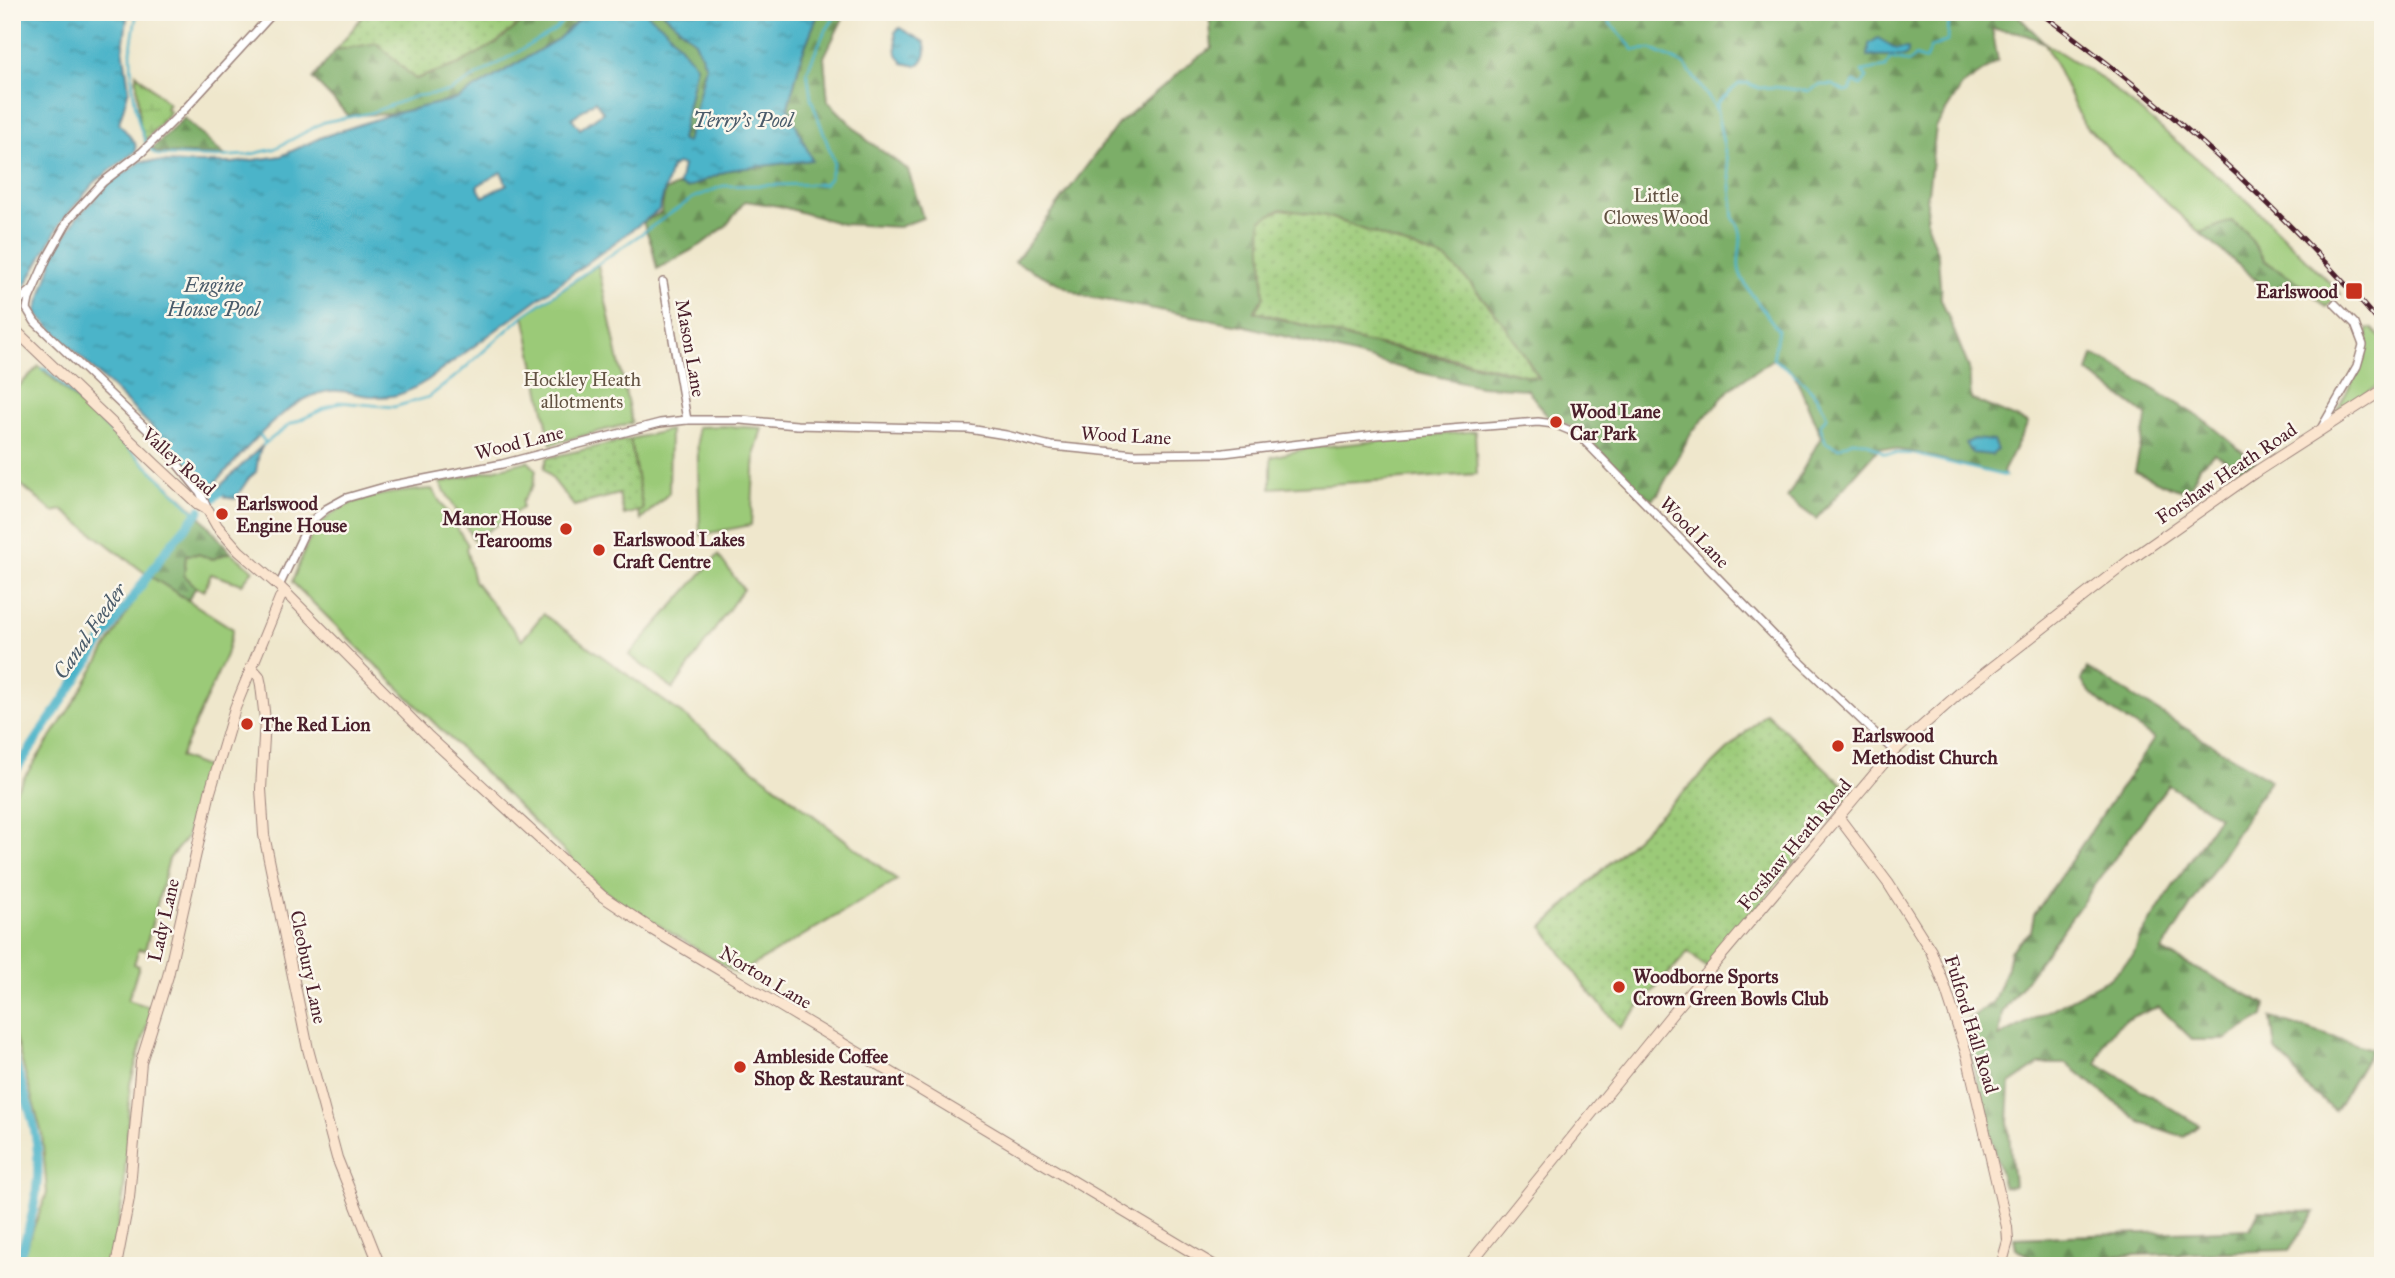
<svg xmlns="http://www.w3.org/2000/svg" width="2395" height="1278" viewBox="0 0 2395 1278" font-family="'IM FELL Great Primer',serif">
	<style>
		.green { fill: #9bca78; stroke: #727452; stroke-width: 2 }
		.forest { fill: url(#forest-firs); stroke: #63664a; stroke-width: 2; fill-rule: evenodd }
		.wetland { fill: url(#wetland-marsh); stroke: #727452; stroke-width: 2 }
		.park { fill: url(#park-dots); stroke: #727452; stroke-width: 2 }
		.water { fill: url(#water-ripples); stroke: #4a6a7a; stroke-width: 2; fill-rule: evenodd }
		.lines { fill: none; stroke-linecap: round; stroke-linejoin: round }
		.stream { stroke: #4bb4c9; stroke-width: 2.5 }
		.canal { stroke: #4bb4c9; stroke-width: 9 }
		.street-casing { stroke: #9c837c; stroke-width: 10 }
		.secondary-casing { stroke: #9c837c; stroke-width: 12 }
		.street { stroke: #fff; stroke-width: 7 }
		.secondary { stroke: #fbe5cf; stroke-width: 10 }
		.rail-casing { stroke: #4a1f2b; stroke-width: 5 }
		.rail { stroke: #fbf7ec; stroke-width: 2.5; stroke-dasharray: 8; stroke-linecap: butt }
		.poi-dot { fill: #c8321e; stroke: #fbf7ec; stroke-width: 2.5 }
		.labels { text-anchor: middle; stroke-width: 5; stroke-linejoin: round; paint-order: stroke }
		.park-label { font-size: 19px; fill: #625242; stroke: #fbf7ec }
		.poi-label { font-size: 19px; font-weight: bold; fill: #4a1f2b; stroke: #fbf7ec; text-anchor: start }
		.street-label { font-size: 19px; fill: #4a1f2b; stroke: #fbf7ec }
		.water-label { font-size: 21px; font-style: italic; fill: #4a5b6a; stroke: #fbf7ec }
	</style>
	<defs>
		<pattern id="forest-firs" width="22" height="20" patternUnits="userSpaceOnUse" patternTransform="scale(1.75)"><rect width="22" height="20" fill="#7cae68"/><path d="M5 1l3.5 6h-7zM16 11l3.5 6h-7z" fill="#688d56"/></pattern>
		<pattern id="wetland-marsh" width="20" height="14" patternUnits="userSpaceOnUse" patternTransform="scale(1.75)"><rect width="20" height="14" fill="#9bca78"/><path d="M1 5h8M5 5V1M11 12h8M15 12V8" fill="none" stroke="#87ad68"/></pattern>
		<pattern id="park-dots" width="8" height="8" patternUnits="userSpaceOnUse" patternTransform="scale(1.75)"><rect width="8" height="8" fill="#9bca78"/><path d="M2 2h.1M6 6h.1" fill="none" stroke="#87ad68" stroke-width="1.8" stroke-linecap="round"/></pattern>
		<pattern id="water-ripples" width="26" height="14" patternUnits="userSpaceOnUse" patternTransform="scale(1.75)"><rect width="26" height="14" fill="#4bb4c9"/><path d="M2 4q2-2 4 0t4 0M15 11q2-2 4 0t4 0" fill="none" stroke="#4092a3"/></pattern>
	</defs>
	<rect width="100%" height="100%" fill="#fbf7ec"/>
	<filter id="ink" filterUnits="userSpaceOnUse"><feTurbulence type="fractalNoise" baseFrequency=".0143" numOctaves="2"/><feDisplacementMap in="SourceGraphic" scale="14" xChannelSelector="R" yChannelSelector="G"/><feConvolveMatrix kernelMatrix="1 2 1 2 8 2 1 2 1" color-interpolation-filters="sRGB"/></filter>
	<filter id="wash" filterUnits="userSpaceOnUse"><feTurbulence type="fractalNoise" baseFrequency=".00686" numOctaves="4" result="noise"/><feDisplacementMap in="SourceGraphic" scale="28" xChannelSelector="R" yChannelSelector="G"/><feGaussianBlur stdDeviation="1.57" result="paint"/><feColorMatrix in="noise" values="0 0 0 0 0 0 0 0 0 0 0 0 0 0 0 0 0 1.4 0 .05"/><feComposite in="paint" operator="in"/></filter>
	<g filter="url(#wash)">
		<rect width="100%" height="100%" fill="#efe7cc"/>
		<g class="green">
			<path d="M 2045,43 L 2102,79 L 2250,203 L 2341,294 L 2326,307 L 2307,288 L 2265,261 L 2246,232 L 2232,221 L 2200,233 L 2114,155 L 2083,123 Z"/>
			<path d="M 598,265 L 632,423 L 551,444 L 524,315 Z"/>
			<path d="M 2368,328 L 2373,329 L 2383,340 L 2383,382 L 2335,414 L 2365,357 Z"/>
			<path d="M 39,366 L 197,512 L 167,549 L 150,576 L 233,629 L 226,655 L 180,757 L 208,768 L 186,838 L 169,859 L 145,950 L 139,949 L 134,964 L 139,966 L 128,1000 L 152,1008 L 130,1084 L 124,1191 L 111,1266 L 19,1266 L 47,1193 L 42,1134 L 12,1027 L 12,796 L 74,702 L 149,576 L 62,510 L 53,512 L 12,477 L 12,393 Z"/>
			<path d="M 723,426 L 762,428 L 755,453 L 751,525 L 700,535 L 697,427 Z"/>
			<path d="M 670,430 L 669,493 L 641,520 L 638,512 L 643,509 L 630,439 Z"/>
			<path d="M 1475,431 L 1477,474 L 1271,488 L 1271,457 L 1309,448 Z"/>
			<path d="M 528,461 L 536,470 L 533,485 L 522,502 L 522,508 L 474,540 L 440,483 Z"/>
			<path d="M 432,489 L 468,545 L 466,548 L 474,581 L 522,640 L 543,614 L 685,716 L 897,880 L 738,974 L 605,892 L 292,582 C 299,566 304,547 314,532 C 339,496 391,492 432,489 Z"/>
			<path d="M 230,552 L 253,570 L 242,584 L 211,574 L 204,591 L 196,587 L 184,575 L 186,555 L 198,554 L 213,559 Z"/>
			<path d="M 718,555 L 743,589 L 673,689 L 629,655 Z"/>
		</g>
		<g class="forest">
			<path d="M 534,12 L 587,12 L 558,39 L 457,99 L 392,114 L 348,115 L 313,79 L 336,50 L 377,42 L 416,79 L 459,64 L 496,43 Z"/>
			<path d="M 645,12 L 662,12 L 695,41 L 706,66 L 687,142 L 681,141 L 696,65 Z"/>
			<path d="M 819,12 L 846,12 L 824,57 L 828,101 L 867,140 L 908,170 L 923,218 L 899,227 L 842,224 L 779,206 L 745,201 L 726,226 L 701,245 L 657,269 L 652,246 L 643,222 L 661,213 L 665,191 L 679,185 L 687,188 L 729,170 L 811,160 L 788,108 L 802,54 Z"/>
			<path d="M 1209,12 L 2014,12 L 2045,43 L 2019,32 L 1992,29 L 1998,61 L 1962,86 L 1936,127 L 1927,201 L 1927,225 L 1938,255 L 1941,299 L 1969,368 L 1971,399 L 2028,423 L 2003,472 L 2005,476 L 1917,453 L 1880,447 L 1816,519 L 1787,498 L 1821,437 L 1794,373 L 1773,359 L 1730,389 L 1691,433 L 1658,494 L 1652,499 L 1637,489 L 1580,430 L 1548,417 L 1527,389 L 1480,386 L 1413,371 L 1246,326 L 1084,296 L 1015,262 L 1118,124 L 1194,60 L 1212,48 ZM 1326,216 L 1447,260 L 1539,378 L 1363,342 L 1255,312 L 1264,297 Z"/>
			<path d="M 184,118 L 224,155 L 158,153 L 152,149 Z"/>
			<path d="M 2231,221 L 2246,232 L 2265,261 L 2307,288 L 2271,292 L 2200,233 Z"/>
			<path d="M 2093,355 L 2109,362 L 2207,422 L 2256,463 L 2244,471 L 2214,453 L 2200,466 L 2188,492 L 2170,487 L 2135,471 L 2147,416 L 2088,372 Z"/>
			<path d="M 197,512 L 230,552 L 213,559 L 198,554 L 186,555 L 184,575 L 196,587 L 188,600 L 150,576 L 167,549 Z"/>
			<path d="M 2087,668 L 2270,780 L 2162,951 L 2266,1004 L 2264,1016 L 2224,1040 L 2193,1040 L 2159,1007 C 2125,1017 2106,1027 2097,1063 L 2199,1125 L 2184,1137 L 2140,1122 L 2067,1064 L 2039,1064 L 2010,1084 L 2008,1122 L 2014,1186 L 2004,1187 L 1978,1089 L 1965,1022 L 1993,1002 L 2007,967 L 2010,951 L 2031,931 L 2034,915 L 2154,739 C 2129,720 2098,708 2081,680 ZM 2168,785 L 2219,816 L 2140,937 L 2133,956 L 2109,979 L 1999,1037 L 2002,1013 Z"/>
			<path d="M 2271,1018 L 2372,1049 L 2335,1111 L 2304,1085 L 2291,1065 L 2275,1050 Z"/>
			<path d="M 2259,1211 L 2315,1212 L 2289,1250 L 2107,1256 L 2099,1266 L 2042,1266 L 2016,1248 L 2014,1238 L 2250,1229 Z"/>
		</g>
		<path class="wetland" d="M 136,73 L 169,104 L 166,108 L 170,112 L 145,141 L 140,126 Z"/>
		<g class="park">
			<path d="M 366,12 L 534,12 L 496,43 L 459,64 L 415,79 L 377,43 L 336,50 Z"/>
			<path d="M 1281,209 L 1326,216 L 1447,260 L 1469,282 L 1505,325 L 1539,378 L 1452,358 L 1363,342 L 1255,311 L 1264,297 L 1261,220 Z"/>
			<path d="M 630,439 L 643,510 L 624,515 L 619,494 L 574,506 L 544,468 L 547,458 Z"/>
			<path d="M 1766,713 L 1852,793 L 1707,968 L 1688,952 L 1620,1028 L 1583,984 L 1543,927 Z"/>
		</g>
		<g class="water">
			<path d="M 12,12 L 128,12 L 123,48 L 129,89 L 119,123 L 135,143 L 136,151 L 95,182 L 61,222 L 21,294 L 12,288 Z"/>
			<path d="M 587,12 L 645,12 L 665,28 L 696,65 L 681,140 L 687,142 L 706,66 L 695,41 L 662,12 L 819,12 L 802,54 L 788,107 L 812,160 L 729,170 L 687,188 L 679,185 L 683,165 L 676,164 L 671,168 L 659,210 L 428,380 C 404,395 391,400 363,395 C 352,393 341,390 331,391 C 287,395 244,453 215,483 L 209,487 L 201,485 L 164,439 L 36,313 L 55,252 L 77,217 L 110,183 L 142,161 L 186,163 L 233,163 L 281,156 L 322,137 L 392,114 L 457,99 L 558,39 ZM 595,101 L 603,112 L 580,129 L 572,118 ZM 501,172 L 507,184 L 483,197 L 477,186 Z"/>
			<path d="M 900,28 L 924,42 C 928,53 926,58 917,66 L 903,63 L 897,54 L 895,32 Z"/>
			<path d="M 1878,38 L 1897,49 L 1908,48 L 1908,53 L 1904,57 C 1891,55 1880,56 1868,56 L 1869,44 Z"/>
			<path d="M 1974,439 L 1993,441 L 1997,450 L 1992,455 L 1972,453 L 1966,443 Z"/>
			<path d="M 263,445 L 259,453 L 256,472 L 249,478 L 235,499 L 225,497 L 219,487 Z"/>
		</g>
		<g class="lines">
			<g class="stream">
				<path d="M 137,12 C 135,25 132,38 131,51 C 131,75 135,143 157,155 L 217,157 L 248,155 L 274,149 L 324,122 L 370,113 L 416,96 L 449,92 L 555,30 L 571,12"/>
				<path d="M 1600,12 L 1634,50 L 1651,49 L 1685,65 L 1716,108 L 1730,176 L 1734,219 C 1747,234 1737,251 1739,268 C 1741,285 1768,315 1778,330 L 1773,359 C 1795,373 1818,391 1827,417 L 1820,425 L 1826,443 L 1839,448 L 1852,441 L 1866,442 L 1884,453 L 1913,454 L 2005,476"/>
				<path d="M 1716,108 L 1718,102 L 1739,84 L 1747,83 L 1759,88 L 1774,87 L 1808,91 L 1819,85 L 1833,85 L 1845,92 L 1850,91 L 1854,82 L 1861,85 L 1867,77 L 1862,71 L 1886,67 L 1890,58 L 1909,62 L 1915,56 L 1925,60 L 1931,47 L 1948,41 L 1949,15 L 1951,12"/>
				<path d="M 42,369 L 46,369 L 196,513"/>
				<path d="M 260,435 L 265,442"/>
				<path d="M 263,445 L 289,425 L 339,402 L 394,407 L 429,397 L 456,376 L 524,315 L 693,198 L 723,186 L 824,184 L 829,179 L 834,162 L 811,98 L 807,71 L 823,35 L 838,12"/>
				<path d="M 211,500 L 216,510"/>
			</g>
			<g class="canal">
				<path d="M 209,502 L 220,492"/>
				<path d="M 12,776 L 113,625 L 167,549 L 200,510"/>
				<path d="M 12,1053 C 19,1078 28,1102 34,1127 C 44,1174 34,1222 15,1266"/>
			</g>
		</g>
	</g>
	<g filter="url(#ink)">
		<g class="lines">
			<defs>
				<g id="street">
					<path d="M 663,282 L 687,420"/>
					<path d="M 12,299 L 20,300 L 32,290"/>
					<path d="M 2322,427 L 2357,366 L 2363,345 L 2355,324 L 2335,304"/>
					<path d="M 208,510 L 200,492 L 156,438 L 35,322 L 27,309 L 29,299 L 47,258 L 69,219 L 103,182 L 142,152 L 184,110 L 274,12"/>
					<path d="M 279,586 L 309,523 L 326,509 L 346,498 L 388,486 L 502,464 L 660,423 L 687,420 L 741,420 L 797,425 L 969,429 L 1006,435 L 1051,446 L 1135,454 L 1224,453 L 1375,435 L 1538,422 L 1554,424 L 1578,434 L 1791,653 L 1894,751"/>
				</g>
				<g id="secondary">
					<path d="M 12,327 L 156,465 L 199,505 L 208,510 L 217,526 L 239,551 L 279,586 L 429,737 L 602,896 L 653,930 L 1215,1266"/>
					<path d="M 251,667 L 259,676 L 261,685 L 265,720 L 261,789 L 264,835 L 308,1049 L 337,1158 L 380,1266"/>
					<path d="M 1839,818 L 1888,883 L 1931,951 L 1944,984 L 1967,1055 L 2007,1227 L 2008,1241 L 2001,1266"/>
					<path d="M 116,1266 L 129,1198 L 141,1062 L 168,976 L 210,792 L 227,735 L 235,708 L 280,598 L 285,592"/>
					<path d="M 1468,1266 L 1672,1014 L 1894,751 L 1962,691 L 2130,560 L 2254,473 L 2383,390"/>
				</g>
			</defs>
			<use href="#street" class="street-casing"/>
			<use href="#secondary" class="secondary-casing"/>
			<use href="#street" class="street"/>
			<use href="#secondary" class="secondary"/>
			<defs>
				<path id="rail" d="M 2039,12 C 2165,103 2282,208 2383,327"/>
			</defs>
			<use href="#rail" class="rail-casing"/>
			<use href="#rail" class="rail"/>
		</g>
	</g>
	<g class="poi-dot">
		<rect x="2345" y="282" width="18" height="18" rx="3.5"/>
		<circle cx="1556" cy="422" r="7"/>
		<circle cx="222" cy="514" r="7"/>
		<circle cx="566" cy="529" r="7"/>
		<circle cx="599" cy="550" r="7"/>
		<circle cx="247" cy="724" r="7"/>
		<circle cx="1838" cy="746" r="7"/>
		<circle cx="1619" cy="987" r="7"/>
		<circle cx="740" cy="1067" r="7"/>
	</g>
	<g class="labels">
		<g class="park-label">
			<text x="1656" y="202">Little<tspan x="1656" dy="22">Clowes Wood</tspan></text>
			<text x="582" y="386">Hockley Heath<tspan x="582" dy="22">allotments</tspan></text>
		</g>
		<g class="poi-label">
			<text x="2338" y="298" text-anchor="end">Earlswood</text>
			<text x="1570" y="418">Wood Lane<tspan x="1570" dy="22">Car Park</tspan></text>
			<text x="236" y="510">Earlswood<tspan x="236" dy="22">Engine House</tspan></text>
			<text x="552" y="525" text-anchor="end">Manor House<tspan x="552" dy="22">Tearooms</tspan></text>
			<text x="613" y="546">Earlswood Lakes<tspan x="613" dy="22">Craft Centre</tspan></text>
			<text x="261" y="731">The Red Lion</text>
			<text x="1852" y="742">Earlswood<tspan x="1852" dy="22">Methodist Church</tspan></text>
			<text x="1633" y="983">Woodborne Sports<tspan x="1633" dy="22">Crown Green Bowls Club</tspan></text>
			<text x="754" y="1063">Ambleside Coffee<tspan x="754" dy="22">Shop &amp; Restaurant</tspan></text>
		</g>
		<g class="street-label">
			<text transform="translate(691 348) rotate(80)" y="7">Mason Lane</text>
			<text transform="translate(1126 435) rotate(3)" y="7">Wood Lane</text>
			<text transform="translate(519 442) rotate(-14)" y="7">Wood Lane</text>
			<text transform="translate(179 461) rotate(42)" y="7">Valley Road</text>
			<text transform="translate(2226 473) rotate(-34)" y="7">Forshaw Heath Road</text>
			<text transform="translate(1695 532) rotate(46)" y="7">Wood Lane</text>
			<text transform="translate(1794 844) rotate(-50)" y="7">Forshaw Heath Road</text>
			<text transform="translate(163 920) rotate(-77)" y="7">Lady Lane</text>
			<text transform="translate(309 967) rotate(78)" y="7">Cleobury Lane</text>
			<text transform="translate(766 977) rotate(31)" y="7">Norton Lane</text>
			<text transform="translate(1972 1024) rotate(73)" y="7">Fulford Hall Road</text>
		</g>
		<g class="water-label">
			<text x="743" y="127">Terry's Pool</text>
			<text x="213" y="292">Engine<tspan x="213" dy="24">House Pool</tspan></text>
			<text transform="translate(90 631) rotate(-55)" y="7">Canal Feeder</text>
		</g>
	</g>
	<rect width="2395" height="1278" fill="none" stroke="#fbf7ec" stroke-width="42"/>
</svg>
